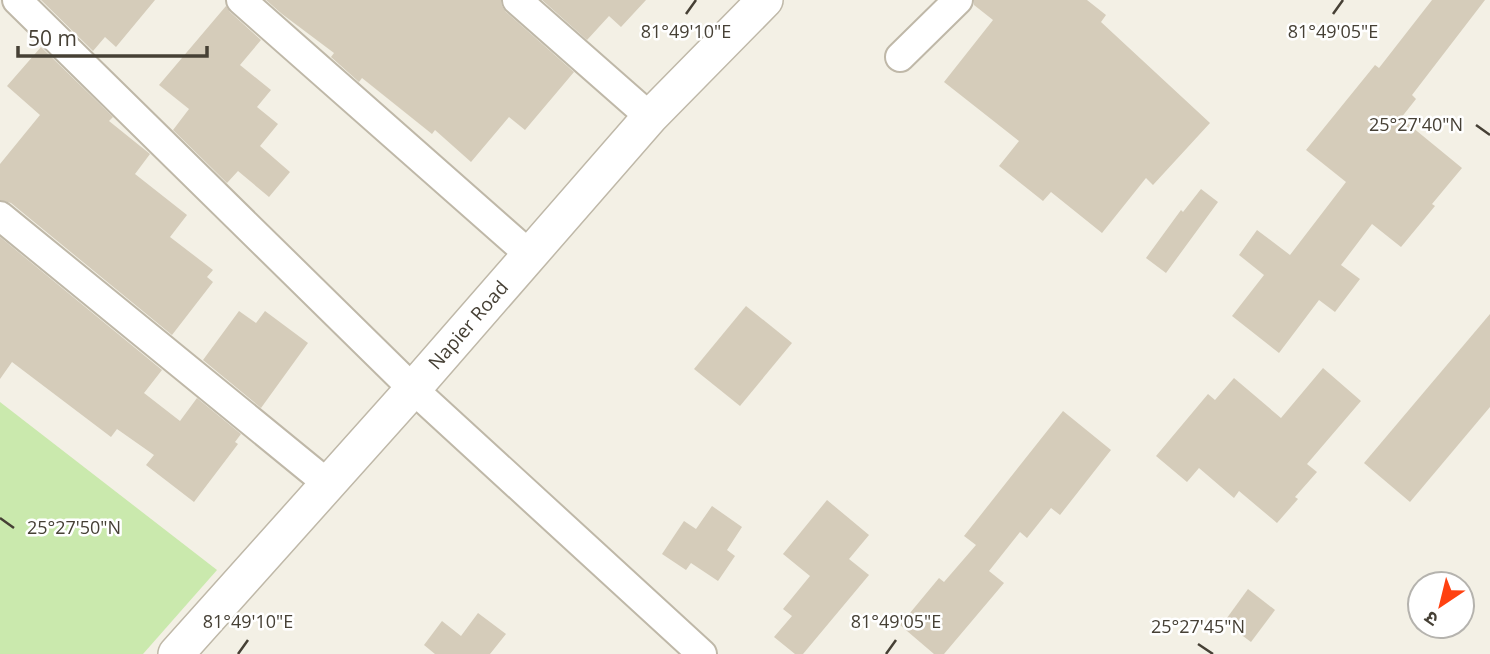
<svg xmlns="http://www.w3.org/2000/svg" width="1490" height="654" viewBox="0 0 1490 654" font-family="'Open Sans','Noto Sans Devanagari',sans-serif">
	<style>
		.green { fill: #cae9ad }
		.building { fill: #d5ccba }
		.lines { fill: none; stroke-linecap: round; stroke-linejoin: round }
		.minor-casing { stroke: #bfb8a8; stroke-width: 32 }
		.tertiary-casing { stroke: #bfb8a8; stroke-width: 38 }
		.minor { stroke: #fff; stroke-width: 28 }
		.tertiary { stroke: #fff; stroke-width: 35 }
		.ticks { fill: none; stroke: #464035; stroke-width: 2.5 }
		.labels { text-anchor: middle; stroke-width: 5; stroke-linejoin: round; paint-order: stroke }
		.street-label { font-size: 19px; fill: #464035; stroke: #fff }
		.ticks-label { font-size: 18px; text-anchor: middle; fill: #464035; stroke: #fff; stroke-width: 5; stroke-linejoin: round; paint-order: stroke }
	</style>
	<rect width="100%" height="100%" fill="#f3f0e5"/>
	<path class="green" d="M 0,402 L 217,570 L 143,654 L 0,654 Z"/>
	<g class="building">
		<path d="M 41,0 L 155,0 L 116,47 L 105,37 L 93,51 Z"/>
		<path d="M 266,0 L 501,0 L 502,6 L 506,12 L 574,72 L 525,130 L 509,117 L 471,162 L 435,130 L 432,134 L 362,78 L 359,82 L 331,57 L 334,53 L 282,14 Z"/>
		<path d="M 542,0 L 646,0 L 621,27 L 609,16 L 587,40 Z"/>
		<path d="M 974,0 L 1087,0 L 1106,15 L 1101,22 L 1210,123 L 1153,185 L 1146,178 L 1102,233 L 1051,192 L 1043,201 L 999,166 L 1019,141 L 944,82 L 993,20 L 974,5 Z"/>
		<path d="M 1432,0 L 1485,0 L 1412,95 L 1416,99 L 1401,118 L 1462,168 L 1432,204 L 1435,206 L 1401,247 L 1372,224 L 1341,265 L 1360,279 L 1335,312 L 1319,300 L 1279,353 L 1232,316 L 1264,275 L 1239,255 L 1257,230 L 1290,255 L 1346,182 L 1306,150 L 1375,65 L 1379,68 Z"/>
		<path d="M 226,6 L 230,12 L 261,40 L 240,65 L 271,90 L 257,107 L 278,124 L 260,146 L 290,172 L 269,197 L 238,171 L 227,183 L 173,130 L 189,109 L 159,85 Z"/>
		<path d="M 41,47 L 113,117 L 109,121 L 150,154 L 135,174 L 187,215 L 170,237 L 213,270 L 207,277 L 213,282 L 172,335 L 11,203 L 0,200 L 0,164 L 40,115 L 7,86 Z"/>
		<path d="M 1201,189 L 1218,202 L 1166,273 L 1146,258 L 1181,210 L 1183,212 Z"/>
		<path d="M 0,237 L 162,370 L 144,393 L 180,421 L 197,398 L 241,434 L 235,442 L 238,444 L 194,502 L 146,465 L 154,455 L 117,429 L 111,437 L 12,362 L 0,379 Z"/>
		<path d="M 746,306 L 792,343 L 740,406 L 694,369 Z"/>
		<path d="M 239,311 L 256,323 L 265,311 L 308,343 L 261,408 L 203,360 Z"/>
		<path d="M 1490,314 L 1490,407 L 1410,502 L 1364,463 Z"/>
		<path d="M 1323,368 L 1361,401 L 1307,464 L 1317,472 L 1295,497 L 1298,499 L 1277,523 L 1239,491 L 1234,498 L 1199,468 L 1187,482 L 1156,456 L 1208,394 L 1215,400 L 1234,378 L 1281,418 Z"/>
		<path d="M 1063,411 L 1111,450 L 1060,515 L 1051,508 L 1027,538 L 1020,532 L 989,571 L 1004,583 L 944,654 L 934,654 L 900,625 L 939,578 L 944,582 L 976,545 L 964,536 Z"/>
		<path d="M 827,500 L 869,535 L 849,559 L 869,575 L 803,654 L 795,654 L 774,637 L 792,616 L 783,609 L 810,576 L 783,554 Z"/>
		<path d="M 712,506 L 742,527 L 727,550 L 735,556 L 718,581 L 691,563 L 686,570 L 662,554 L 684,521 L 696,529 Z"/>
		<path d="M 1248,589 L 1275,610 L 1251,642 L 1224,622 Z"/>
		<path d="M 478,613 L 506,634 L 490,654 L 435,654 L 424,645 L 442,621 L 461,636 Z"/>
	</g>
	<g class="lines">
		<defs>
			<g id="minor">
				<path d="M 17,0 L 413,389 L 702,654"/>
				<path d="M 241,0 L 530,255"/>
				<path d="M 517,0 L 650,117"/>
				<path d="M 900,57 L 958,0"/>
				<path d="M 0,216 L 328,484"/>
			</g>
			<path id="tertiary" d="M 176,654 L 413,389 L 650,117 L 765,0"/>
		</defs>
		<use href="#minor" class="minor-casing"/>
		<use href="#tertiary" class="tertiary-casing"/>
		<use href="#minor" class="minor"/>
		<use href="#tertiary" class="tertiary"/>
	</g>
	<path class="ticks" d="M 686,14 L 696,0M 1333,14 L 1343,0M 1476,125 L 1490,135M 0,518 L 14,528M 1198,644 L 1213,654M 238,654 L 248,640M 886,654 L 896,640"/>
	<g class="labels">
		<g class="street-label">
			<text transform="translate(468 325) rotate(-49)" y="7">Napier Road</text>
		</g>
	</g>
	<g class="ticks-label">
		<text x="686" y="38">81°49'10"E</text>
		<text x="1333" y="38">81°49'05"E</text>
		<text x="1416" y="131">25°27'40"N</text>
		<text x="74" y="534">25°27'50"N</text>
		<text x="248" y="628">81°49'10"E</text>
		<text x="896" y="628">81°49'05"E</text>
		<text x="1198" y="633">25°27'45"N</text>
	</g>
	<g transform="translate(1441 605) rotate(215)"><circle r="33" fill="#ffffff" stroke="#b5b3ae" stroke-width="2"/>
	<path d="M0-5L12 26L0 18L-12 26Z" fill="#ff4110"/>
	<text y="-10" font-size="19" font-weight="bold" text-anchor="middle" fill="#464035">उ</text>
	</g>
	<path d="M18 46v10h189v-10" fill="none" stroke="#464035" stroke-width="3.5"/>
	<text x="28" y="46" font-size="21" fill="#464035" stroke="#ffffff" stroke-width="5" paint-order="stroke">50 m</text>
</svg>
